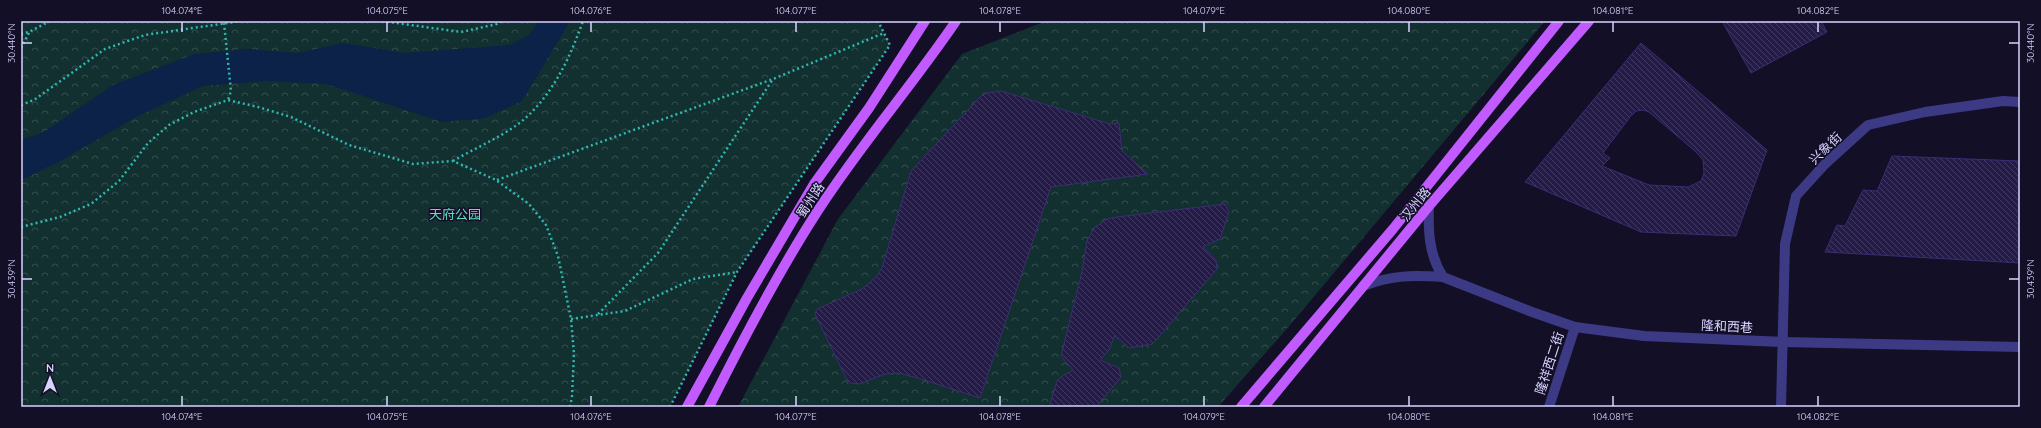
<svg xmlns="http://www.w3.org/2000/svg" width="2041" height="428" viewBox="0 0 2041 428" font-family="Quicksand,'Noto Sans SC',sans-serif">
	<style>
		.park { fill: url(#park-crowns) }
		.water { fill: #0c2248 }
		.building { fill: url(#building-back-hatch); stroke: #3b2d73; fill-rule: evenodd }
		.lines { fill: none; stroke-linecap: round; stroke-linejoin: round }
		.path { stroke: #2fb8b0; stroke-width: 2.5; stroke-dasharray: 2 3; stroke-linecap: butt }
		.minor { stroke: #3d3a85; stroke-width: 10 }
		.major { stroke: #c25bff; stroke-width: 10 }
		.ticks { fill: none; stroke: #d9d4ff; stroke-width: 1.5 }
		.labels { text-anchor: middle; stroke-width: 3; stroke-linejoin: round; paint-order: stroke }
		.street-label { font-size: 13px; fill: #d9d4ff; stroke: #130f26 }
		.park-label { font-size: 13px; fill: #5fe0c0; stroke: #130f26 }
		.neatline { fill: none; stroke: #d9d4ff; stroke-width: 1.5 }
		.ticks-label { font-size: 10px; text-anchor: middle; fill: #d9d4ff }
	</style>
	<defs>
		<pattern id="park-crowns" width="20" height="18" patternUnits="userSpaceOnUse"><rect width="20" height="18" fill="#12302f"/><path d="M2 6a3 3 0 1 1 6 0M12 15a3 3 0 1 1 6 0" fill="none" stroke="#344d4e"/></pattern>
		<pattern id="building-back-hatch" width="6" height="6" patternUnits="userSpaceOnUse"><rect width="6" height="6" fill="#241b47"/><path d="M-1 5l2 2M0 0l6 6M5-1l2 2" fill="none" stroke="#433b63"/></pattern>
	</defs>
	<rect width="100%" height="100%" fill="#130f26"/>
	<g class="park">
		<path d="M 21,21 L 878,21 L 890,45 L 737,272 L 670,407 L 21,407 Z"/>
		<path d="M 1046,21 L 1076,22 L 1545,21 L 1291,324 L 1218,407 L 738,407 L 838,219 L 962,54 Z"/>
	</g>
	<path class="water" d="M 539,21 L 569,21 L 567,26 L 522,101 L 485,118 L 442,122 L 327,84 L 265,81 L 203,86 L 136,117 L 55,164 L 21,180 L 21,140 L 44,132 L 113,85 L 195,54 L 249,49 L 298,53 L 342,43 L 405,53 L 510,45 L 529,35 Z"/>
	<g class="building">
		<path d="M 1722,21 L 1821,21 L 1827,32 L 1751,73 Z"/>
		<path d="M 1641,43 L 1767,150 L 1736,236 L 1641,232 L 1525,182 ZM 1643,110 L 1649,112 L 1696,152 L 1703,160 L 1704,173 L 1701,181 L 1688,187 L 1649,185 L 1602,166 L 1610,158 L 1603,153 L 1630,117 L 1636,111 Z"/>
		<path d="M 1001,91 L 1110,124 L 1119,123 L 1122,151 L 1148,174 L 1051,187 L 980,398 L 918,378 L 898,373 L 885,374 L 859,384 L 851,383 L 847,380 L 815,314 L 817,309 L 862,289 L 876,277 L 882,268 L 911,171 L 981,96 L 987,93 Z"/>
		<path d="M 1892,156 L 2020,161 L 2020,263 L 1825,252 L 1837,225 L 1845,226 L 1863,190 L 1877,191 Z"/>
		<path d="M 1225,204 L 1229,212 L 1220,239 L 1203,247 L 1216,260 L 1217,269 L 1156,340 L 1152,344 L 1129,348 L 1115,335 L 1109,350 L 1100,360 L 1119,368 L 1121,377 L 1096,407 L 1049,407 L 1057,381 L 1062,376 L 1073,370 L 1061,356 L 1082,272 L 1087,241 L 1095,227 L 1107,219 L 1117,217 Z"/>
	</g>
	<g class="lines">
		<g class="path">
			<path d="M 382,21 L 461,32 L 497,24 L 502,21"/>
			<path d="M 224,23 L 231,91 L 228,100"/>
			<path d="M 21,34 L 29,32 L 50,21"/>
			<path d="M 21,48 L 29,33"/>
			<path d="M 21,105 L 34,100 L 105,49 L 145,35 L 241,21"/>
			<path d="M 453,161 C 475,148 502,137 522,121 C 552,96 570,58 583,21"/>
			<path d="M 497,180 L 773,79 L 884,33"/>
			<path d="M 21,227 L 60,217 L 91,204 L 119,181 L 148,143 L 169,125 L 194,112 L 228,100 L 258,107 L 291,117 L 349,145 L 413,164 L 453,161 L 496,180 L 529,204 L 546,225 L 558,256 L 571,319 L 574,354 L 572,396 L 570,407"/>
			<path d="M 598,314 L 658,253 L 773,79"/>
			<path d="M 571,319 L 625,311 L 693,279 L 737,272"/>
			<path d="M 670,407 L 737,272 L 890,45 L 878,21"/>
		</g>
		<g class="minor">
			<path d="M 1443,277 L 1532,312 L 1575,327 L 1644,336 L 1783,342 L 2020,347"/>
			<path d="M 1363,286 C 1393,275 1411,275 1443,277 C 1429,255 1428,231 1429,206"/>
			<path d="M 1549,407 L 1575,327"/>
			<path d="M 1781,407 L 1785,244 L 1796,196 L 1825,164 L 1868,125 L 1925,112 L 2003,101 L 2020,102"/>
		</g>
		<g class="major">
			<path d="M 687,407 L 747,298 L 814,184 L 869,108 L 925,21"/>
			<path d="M 709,407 C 742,341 777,274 817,212 C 860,145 912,86 956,21"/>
			<path d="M 1241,407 L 1393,229 L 1559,21"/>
			<path d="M 1264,407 L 1429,206 L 1589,21"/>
		</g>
	</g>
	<path class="ticks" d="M 182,22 L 182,32M 387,22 L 387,32M 591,22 L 591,32M 796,22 L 796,32M 1000,22 L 1000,32M 1204,22 L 1204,32M 1409,22 L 1409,32M 1613,22 L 1613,32M 1818,22 L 1818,32M 22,43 L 32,43M 2009,43 L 2019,43M 22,279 L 32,279M 2009,279 L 2019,279M 182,396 L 182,406M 387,396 L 387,406M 591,396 L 591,406M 796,396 L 796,406M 1000,396 L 1000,406M 1204,396 L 1204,406M 1409,396 L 1409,406M 1613,396 L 1613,406M 1818,396 L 1818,406"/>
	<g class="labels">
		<g class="street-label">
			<text transform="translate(1825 148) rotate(-44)" y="5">兴象街</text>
			<text transform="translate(810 200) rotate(-57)" y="5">蜀州路</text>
			<text transform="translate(1415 204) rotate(-51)" y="5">汉州路</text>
			<text transform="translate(1727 326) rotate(3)" y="5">隆和西巷</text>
			<text transform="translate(1549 363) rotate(-72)" y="5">隆祥西二街</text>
		</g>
		<g class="park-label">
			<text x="455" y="219">天府公园</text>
		</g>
	</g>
	<rect width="2041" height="428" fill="none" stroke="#130f26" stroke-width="44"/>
	<g transform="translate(50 378)" stroke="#130f26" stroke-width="3" paint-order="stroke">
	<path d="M0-3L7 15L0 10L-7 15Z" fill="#d9d4ff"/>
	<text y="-6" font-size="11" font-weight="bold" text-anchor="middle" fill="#d9d4ff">N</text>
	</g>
	<rect x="22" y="22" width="1997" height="384" class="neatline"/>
	<g class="ticks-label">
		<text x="182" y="14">104.074°E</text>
		<text x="387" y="14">104.075°E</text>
		<text x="591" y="14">104.076°E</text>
		<text x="796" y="14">104.077°E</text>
		<text x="1000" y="14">104.078°E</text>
		<text x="1204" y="14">104.079°E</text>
		<text x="1409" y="14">104.080°E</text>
		<text x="1613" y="14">104.081°E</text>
		<text x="1818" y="14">104.082°E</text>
		<text transform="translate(11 43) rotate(-90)" y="4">30.440°N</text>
		<text transform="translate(2030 43) rotate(-90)" y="4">30.440°N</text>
		<text transform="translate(11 279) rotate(-90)" y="4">30.439°N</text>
		<text transform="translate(2030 279) rotate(-90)" y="4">30.439°N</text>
		<text x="182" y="420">104.074°E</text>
		<text x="387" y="420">104.075°E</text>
		<text x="591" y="420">104.076°E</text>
		<text x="796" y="420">104.077°E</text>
		<text x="1000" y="420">104.078°E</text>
		<text x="1204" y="420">104.079°E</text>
		<text x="1409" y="420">104.080°E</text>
		<text x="1613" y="420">104.081°E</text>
		<text x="1818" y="420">104.082°E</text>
	</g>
</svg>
